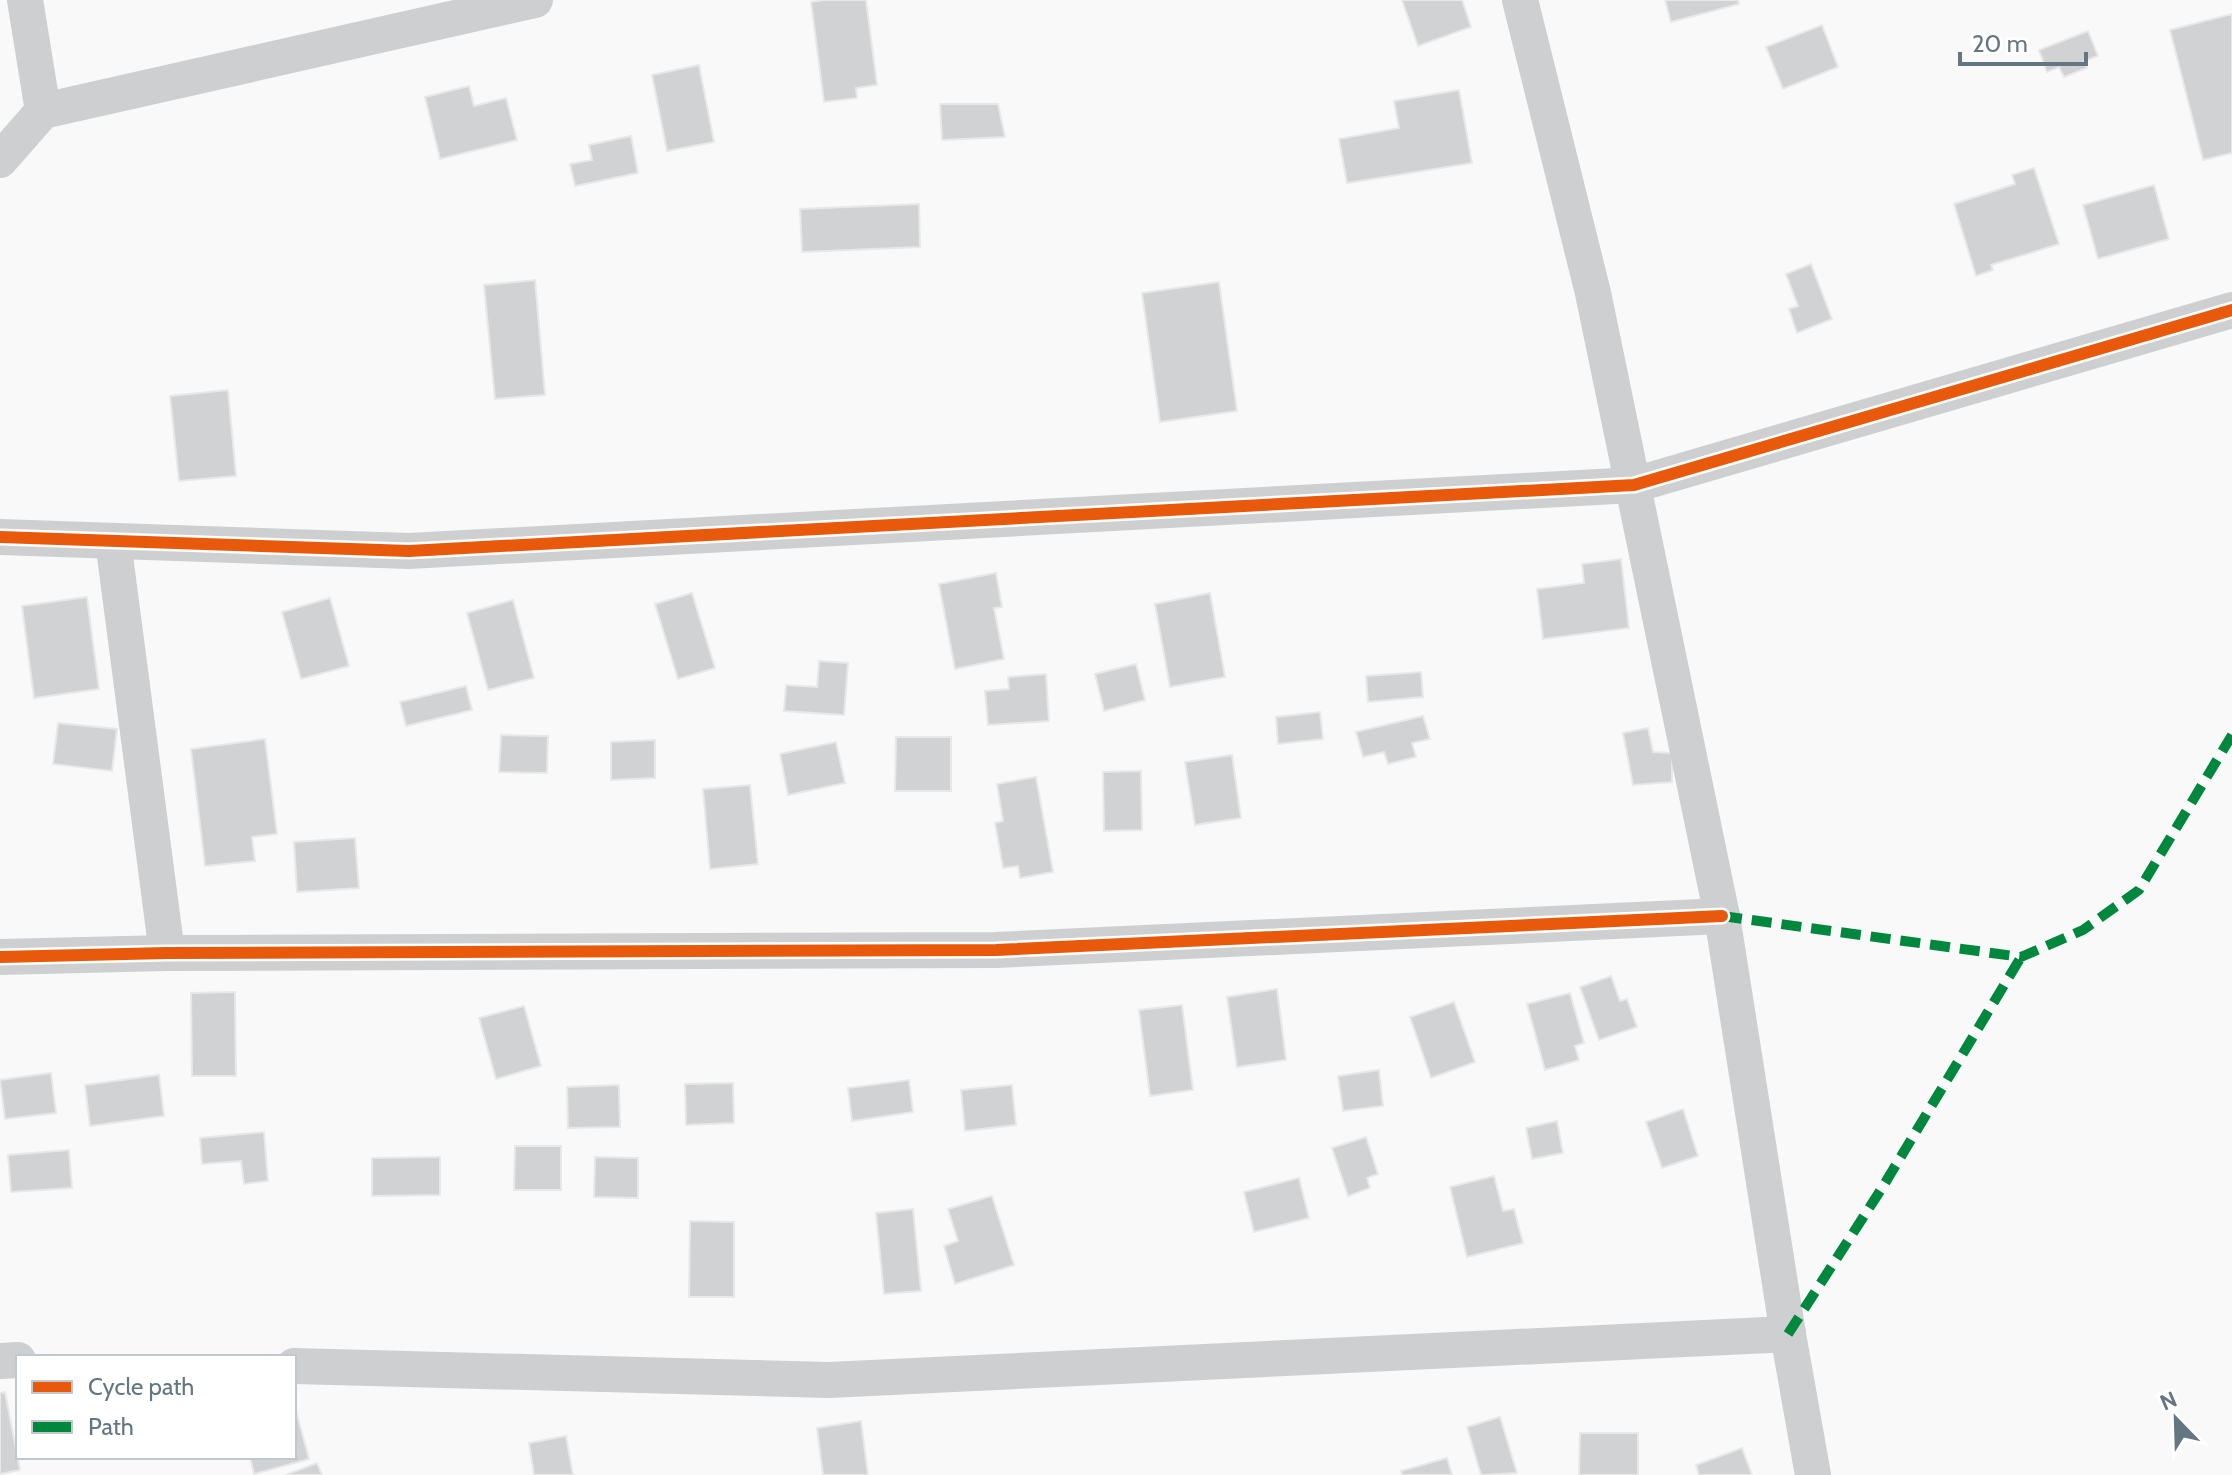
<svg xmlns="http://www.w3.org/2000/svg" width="2232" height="1475" viewBox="0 0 2232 1475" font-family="Cabin,sans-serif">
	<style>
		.building { fill: #d0d2d3; stroke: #e8e8e8; stroke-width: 2 }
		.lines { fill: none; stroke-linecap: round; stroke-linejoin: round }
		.street { stroke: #cecfd0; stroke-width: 36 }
		.quiet { stroke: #00873e; stroke-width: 10; stroke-dasharray: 20 10; stroke-linecap: butt }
		.cycleway-casing { stroke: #fff; stroke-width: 17 }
		.cycleway { stroke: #e8590c; stroke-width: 12 }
	</style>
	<rect width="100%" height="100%" fill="#f9f9f9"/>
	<g class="building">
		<path d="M 824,0 L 866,0 L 877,85 L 856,88 L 857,98 L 824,102 L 811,2 Z"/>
		<path d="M 1402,0 L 1462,0 L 1471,27 L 1418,46 Z"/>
		<path d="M 1665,0 L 1738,0 L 1739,4 L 1671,22 Z"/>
		<path d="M 2232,14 L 2232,153 L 2203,160 L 2170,30 Z"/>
		<path d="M 1822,25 L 1838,67 L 1783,89 L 1766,47 Z"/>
		<path d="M 2088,31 L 2098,56 L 2084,61 L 2087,68 L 2064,77 L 2059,67 L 2047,72 L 2039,50 Z"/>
		<path d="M 699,65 L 714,142 L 667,151 L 652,75 Z"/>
		<path d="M 469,86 L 474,106 L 506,98 L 517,140 L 440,159 L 425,97 Z"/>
		<path d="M 1459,90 L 1472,163 L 1347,183 L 1339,139 L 1399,128 L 1394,101 Z"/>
		<path d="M 940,104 L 998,104 L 1005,137 L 942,140 Z"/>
		<path d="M 631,136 L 638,173 L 575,186 L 570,164 L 592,160 L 589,145 Z"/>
		<path d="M 2034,168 L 2059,244 L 1991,265 L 1993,270 L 1976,276 L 1954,204 L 2015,184 L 2012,175 Z"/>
		<path d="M 2154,185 L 2169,239 L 2098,259 L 2083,205 Z"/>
		<path d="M 919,204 L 920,247 L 802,252 L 800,209 Z"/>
		<path d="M 1811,264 L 1832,319 L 1797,333 L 1789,309 L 1798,306 L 1786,274 Z"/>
		<path d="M 535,280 L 545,395 L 495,399 L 484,285 Z"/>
		<path d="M 1219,282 L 1237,411 L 1160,422 L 1142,293 Z"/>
		<path d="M 228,390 L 236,476 L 179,481 L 170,396 Z"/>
		<path d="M 1621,559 L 1629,628 L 1543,639 L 1537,589 L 1584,583 L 1582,564 Z"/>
		<path d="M 996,573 L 1002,607 L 994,608 L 1004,659 L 955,669 L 939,584 Z"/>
		<path d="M 692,593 L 715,668 L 678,679 L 655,604 Z"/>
		<path d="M 1210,593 L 1225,677 L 1170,687 L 1155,604 Z"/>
		<path d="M 87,597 L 99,689 L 34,698 L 22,606 Z"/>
		<path d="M 330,598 L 349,666 L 301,679 L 282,612 Z"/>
		<path d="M 513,600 L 534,678 L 488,690 L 467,613 Z"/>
		<path d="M 819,661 L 848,663 L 844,715 L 784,711 L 786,685 L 817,687 Z"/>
		<path d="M 1136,664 L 1145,700 L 1104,711 L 1095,674 Z"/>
		<path d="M 1421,672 L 1423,697 L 1368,702 L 1366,676 Z"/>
		<path d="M 1046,674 L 1049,721 L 988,725 L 985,691 L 1009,689 L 1008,677 Z"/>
		<path d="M 466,686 L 472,710 L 406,726 L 400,702 Z"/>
		<path d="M 1320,712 L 1323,739 L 1278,744 L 1276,717 Z"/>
		<path d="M 1423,716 L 1430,739 L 1412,743 L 1416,757 L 1388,764 L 1384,752 L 1363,757 L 1356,732 Z"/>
		<path d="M 58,723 L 117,729 L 112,771 L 53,764 Z"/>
		<path d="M 1648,728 L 1653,752 L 1672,753 L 1672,782 L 1633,785 L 1623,733 Z"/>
		<path d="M 501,735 L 548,736 L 547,773 L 499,772 Z"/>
		<path d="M 896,737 L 951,737 L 951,791 L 895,791 Z"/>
		<path d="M 265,739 L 277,834 L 252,837 L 255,861 L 205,866 L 191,749 Z"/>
		<path d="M 655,740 L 655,778 L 611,780 L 611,742 Z"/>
		<path d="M 836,742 L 845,783 L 788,795 L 780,754 Z"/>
		<path d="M 1232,755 L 1241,818 L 1195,825 L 1185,762 Z"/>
		<path d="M 1141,771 L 1142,830 L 1104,831 L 1103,772 Z"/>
		<path d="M 1036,777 L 1053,872 L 1020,878 L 1018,866 L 1003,868 L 995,823 L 1003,821 L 997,784 Z"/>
		<path d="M 750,785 L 758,864 L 710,869 L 703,789 Z"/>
		<path d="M 355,838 L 359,888 L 297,892 L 294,842 Z"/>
		<path d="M 1611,976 L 1620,1001 L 1627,999 L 1637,1027 L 1599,1040 L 1580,987 Z"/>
		<path d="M 1277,989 L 1286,1060 L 1237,1067 L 1227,997 Z"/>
		<path d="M 235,992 L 236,1076 L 192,1076 L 191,993 Z"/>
		<path d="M 1570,993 L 1584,1043 L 1575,1046 L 1579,1060 L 1545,1070 L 1527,1004 Z"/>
		<path d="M 1454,1002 L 1475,1062 L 1431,1078 L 1410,1017 Z"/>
		<path d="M 1182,1005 L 1193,1090 L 1150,1096 L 1139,1010 Z"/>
		<path d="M 524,1006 L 541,1066 L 496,1079 L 479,1018 Z"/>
		<path d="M 1379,1070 L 1383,1106 L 1343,1111 L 1338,1076 Z"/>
		<path d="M 51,1073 L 56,1113 L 5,1119 L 0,1080 Z"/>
		<path d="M 159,1075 L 164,1116 L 90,1126 L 85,1085 Z"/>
		<path d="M 909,1080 L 913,1112 L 852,1121 L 848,1088 Z"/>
		<path d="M 733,1083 L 734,1123 L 686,1125 L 685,1084 Z"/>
		<path d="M 619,1085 L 620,1127 L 568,1128 L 567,1087 Z"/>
		<path d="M 1012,1085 L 1016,1125 L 965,1131 L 961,1090 Z"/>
		<path d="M 1683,1109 L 1698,1156 L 1662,1168 L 1646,1122 Z"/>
		<path d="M 1557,1121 L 1563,1153 L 1532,1159 L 1526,1128 Z"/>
		<path d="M 264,1132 L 268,1181 L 244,1184 L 241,1161 L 202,1164 L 200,1138 Z"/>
		<path d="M 1366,1137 L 1378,1174 L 1367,1178 L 1370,1188 L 1348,1196 L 1332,1148 Z"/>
		<path d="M 515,1146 L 561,1146 L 561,1190 L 514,1190 Z"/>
		<path d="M 69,1150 L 72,1188 L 11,1192 L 8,1155 Z"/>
		<path d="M 440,1157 L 440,1195 L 372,1196 L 372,1158 Z"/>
		<path d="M 595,1157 L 638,1158 L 638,1198 L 594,1197 Z"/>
		<path d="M 1494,1176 L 1503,1211 L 1514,1209 L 1523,1243 L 1467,1257 L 1450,1187 Z"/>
		<path d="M 1299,1178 L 1309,1218 L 1254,1232 L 1244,1192 Z"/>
		<path d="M 992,1196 L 1014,1265 L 955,1284 L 944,1246 L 958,1241 L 948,1209 Z"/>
		<path d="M 913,1209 L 921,1291 L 884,1294 L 876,1213 Z"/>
		<path d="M 690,1221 L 734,1222 L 734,1297 L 689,1297 Z"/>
		<path d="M 5,1392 L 20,1470 L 0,1474 L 0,1393 Z"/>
		<path d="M 294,1403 L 309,1459 L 254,1474 L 250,1457 L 294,1457 Z"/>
		<path d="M 1500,1417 L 1517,1473 L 1481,1475 L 1467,1427 Z"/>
		<path d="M 861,1421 L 868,1475 L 823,1475 L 817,1428 Z"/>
		<path d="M 1580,1433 L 1638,1433 L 1638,1475 L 1579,1475 Z"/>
		<path d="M 566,1436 L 573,1475 L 534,1475 L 529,1443 Z"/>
		<path d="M 1742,1448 L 1752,1475 L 1699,1475 L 1696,1465 Z"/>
		<path d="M 1447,1458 L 1452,1475 L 1402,1475 L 1401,1471 Z"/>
		<path d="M 317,1463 L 322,1475 L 286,1475 Z"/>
	</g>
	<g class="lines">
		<g class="street">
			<path d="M 25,0 L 43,111"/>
			<path d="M 1520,0 L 1593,293 L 1722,916 L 1788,1334 L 1813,1475"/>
			<path d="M 0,160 L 43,111 L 535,0"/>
			<path d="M 0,537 L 409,551 L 1634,485 L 2232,310"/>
			<path d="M 113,541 L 167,953"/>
			<path d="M 0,957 L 167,953 L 996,950 L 1722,916"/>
			<path d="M 0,1361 L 18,1360"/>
			<path d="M 294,1366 L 829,1380 L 1788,1334"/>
		</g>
		<g class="quiet">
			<path d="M 1722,916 L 2021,957 L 2083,930 L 2139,890 L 2232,735"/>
			<path d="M 1788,1334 L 1882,1188 L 2021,957"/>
		</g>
		<defs>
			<g id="cycleway">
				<path d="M 0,537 L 409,551 L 1634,485 L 2232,310"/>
				<path d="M 0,957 L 167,953 L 996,950 L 1722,916"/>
			</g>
		</defs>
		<use href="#cycleway" class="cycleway-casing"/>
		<use href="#cycleway" class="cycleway"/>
	</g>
	<rect x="16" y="1355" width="280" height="104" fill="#ffffff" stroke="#c1c8cd" stroke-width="2"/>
	<rect x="32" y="1381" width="40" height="12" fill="#e8590c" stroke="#c1c8cd" stroke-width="2"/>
	<text x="88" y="1395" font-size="24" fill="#657683">Cycle path</text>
	<rect x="32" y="1421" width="40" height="12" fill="#00873e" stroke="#c1c8cd" stroke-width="2"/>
	<text x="88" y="1435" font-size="24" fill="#657683">Path</text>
	<g transform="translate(2176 1419) rotate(337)" stroke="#ffffff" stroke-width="6" paint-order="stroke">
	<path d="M0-6L14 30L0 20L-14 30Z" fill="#657683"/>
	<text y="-12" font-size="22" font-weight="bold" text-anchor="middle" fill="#657683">N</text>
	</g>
	<path d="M1960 52v12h126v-12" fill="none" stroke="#657683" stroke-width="4"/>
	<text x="1972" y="52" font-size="24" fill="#657683" stroke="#ffffff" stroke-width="6" paint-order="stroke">20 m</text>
</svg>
